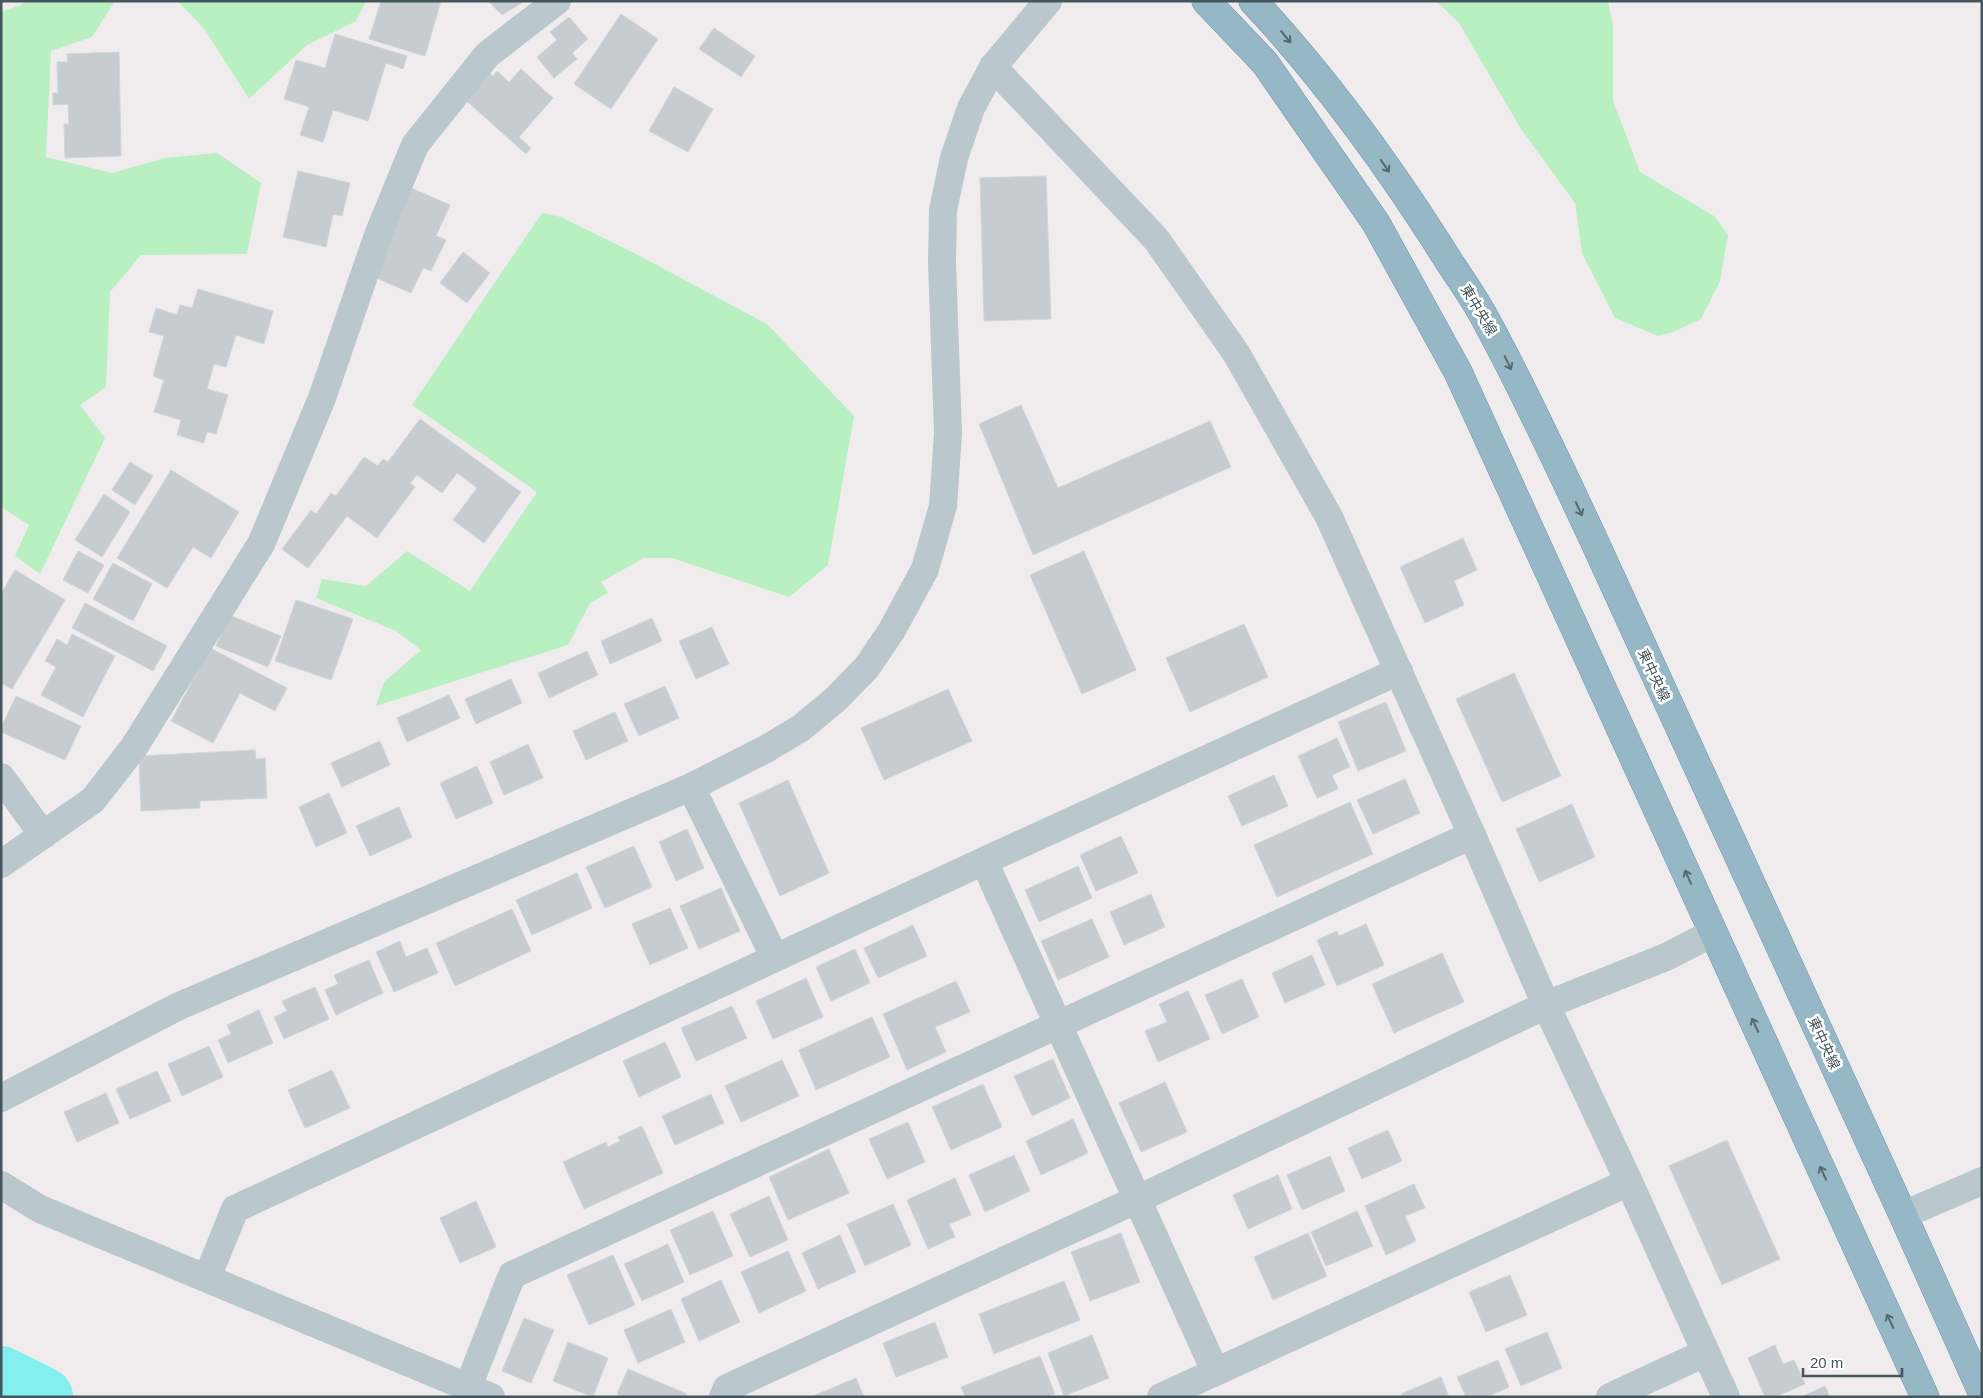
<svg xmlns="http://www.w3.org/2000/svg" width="1983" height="1398" viewBox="0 0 1983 1398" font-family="Arial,'Noto Sans JP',sans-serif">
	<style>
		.green { fill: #b8f0c1 }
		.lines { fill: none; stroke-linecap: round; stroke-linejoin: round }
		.river { stroke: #83efee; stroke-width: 60 }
		.building { fill: #c6ccd0; stroke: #d0d5d9 }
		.trunk-casing { stroke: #6d97aa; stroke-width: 29 }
		.minor { stroke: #bac8cd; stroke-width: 28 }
		.tertiary { stroke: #bac8cd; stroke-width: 28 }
		.trunk { stroke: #96b8c6; stroke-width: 28 }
		.oneway { stroke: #546970 }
		.labels { text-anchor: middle; stroke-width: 5; stroke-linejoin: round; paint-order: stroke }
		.street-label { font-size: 14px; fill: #44555b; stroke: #fff }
	</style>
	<rect width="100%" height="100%" fill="#f0eced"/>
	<g class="green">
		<path d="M 24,1 L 115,1 L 92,37 L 51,51 L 46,157 L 112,173 L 165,158 L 217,153 L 261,183 L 247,254 L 141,255 L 110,292 L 106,387 L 80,405 L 105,438 L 40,574 L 15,556 L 29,525 L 1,507 L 1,354 L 3,351 L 1,350 L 1,12 L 21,5 Z"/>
		<path d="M 178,1 L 366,1 L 356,21 L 307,45 L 249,99 L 205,30 Z"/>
		<path d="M 1436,1 L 1608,1 L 1613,25 L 1613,101 L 1640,172 L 1714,216 L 1728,235 L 1720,281 L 1701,319 L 1673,332 L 1658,336 L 1615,318 L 1582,253 L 1575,203 L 1521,129 L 1459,23 Z"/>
		<path d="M 542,213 L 561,217 L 640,256 L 767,324 L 854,416 L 828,565 L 789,597 L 672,558 L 644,558 L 601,582 L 608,593 L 590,603 L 568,645 L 376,706 L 384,682 L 421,650 L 396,631 L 316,598 L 322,579 L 366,586 L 407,551 L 470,591 L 537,492 L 412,405 Z"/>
	</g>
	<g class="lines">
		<path class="river" d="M 1,1376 L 43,1397"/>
	</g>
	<g class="building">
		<path d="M 381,1 L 441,1 L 425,56 L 369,39 Z"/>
		<path d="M 488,1 L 525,1 L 502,15 Z"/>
		<path d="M 621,14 L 658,39 L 611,109 L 574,84 Z"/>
		<path d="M 569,17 L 588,39 L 572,53 L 577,59 L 554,78 L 537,57 L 557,40 L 550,32 Z"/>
		<path d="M 714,28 L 755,56 L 741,77 L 699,49 Z"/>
		<path d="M 335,34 L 407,56 L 403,69 L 386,63 L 368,121 L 333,110 L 323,142 L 300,135 L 309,107 L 284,99 L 296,60 L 325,68 Z"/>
		<path d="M 119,52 L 121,156 L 65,158 L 64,124 L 69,124 L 68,104 L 53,105 L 53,93 L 58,93 L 57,62 L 68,62 L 67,54 Z"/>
		<path d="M 485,69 L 493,76 L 497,71 L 509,82 L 521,69 L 553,98 L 519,137 L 531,148 L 526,154 L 461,96 Z"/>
		<path d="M 674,87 L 713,109 L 688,152 L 649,131 Z"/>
		<path d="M 298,171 L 350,183 L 342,216 L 333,214 L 326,247 L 283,237 Z"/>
		<path d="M 1046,176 L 1051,319 L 984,321 L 980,178 Z"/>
		<path d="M 409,187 L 450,205 L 436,236 L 446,240 L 431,271 L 423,268 L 411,293 L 365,273 Z"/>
		<path d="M 463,252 L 490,273 L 467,303 L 440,283 Z"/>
		<path d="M 198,289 L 273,311 L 264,344 L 236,335 L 226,367 L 214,364 L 207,389 L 228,395 L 216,434 L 207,432 L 204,443 L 177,435 L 181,420 L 154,412 L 164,380 L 153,376 L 164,336 L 149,332 L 156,308 L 177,315 L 180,305 L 192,308 Z"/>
		<path d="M 1021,405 L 1058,488 L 1210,421 L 1231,467 L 1033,555 L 979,424 Z"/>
		<path d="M 420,419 L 521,492 L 484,543 L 453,520 L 477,488 L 457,473 L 442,493 L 417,475 L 410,483 L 415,487 L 377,538 L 347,516 L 308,568 L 282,549 L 311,510 L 316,514 L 331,493 L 336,496 L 364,457 L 378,466 L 383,459 L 388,462 Z"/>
		<path d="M 130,462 L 153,476 L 135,505 L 112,490 Z"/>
		<path d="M 171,470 L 239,512 L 211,558 L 193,547 L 167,588 L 117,558 Z"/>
		<path d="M 104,494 L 130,512 L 102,557 L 75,540 Z"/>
		<path d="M 1463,538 L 1477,570 L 1454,581 L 1464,605 L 1425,623 L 1400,567 Z"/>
		<path d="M 78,551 L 104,565 L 88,593 L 63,580 Z"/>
		<path d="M 1084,551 L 1136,670 L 1082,694 L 1030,575 Z"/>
		<path d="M 113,563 L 152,584 L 133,621 L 93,599 Z"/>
		<path d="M 15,570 L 65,600 L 12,689 L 1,683 L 1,594 Z"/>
		<path d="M 296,600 L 353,619 L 331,680 L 275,661 Z"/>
		<path d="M 85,603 L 167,646 L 153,671 L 72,628 Z"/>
		<path d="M 229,615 L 281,636 L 268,667 L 216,646 Z"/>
		<path d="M 652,618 L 662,641 L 610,664 L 601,641 Z"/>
		<path d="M 1244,624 L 1268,677 L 1190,712 L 1166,658 Z"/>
		<path d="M 712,627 L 729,664 L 696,679 L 679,641 Z"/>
		<path d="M 72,634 L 115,656 L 83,717 L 41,695 L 56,667 L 45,661 L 57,639 L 67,645 Z"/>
		<path d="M 210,648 L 287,688 L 275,711 L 240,693 L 213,743 L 171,721 Z"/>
		<path d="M 587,651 L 598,675 L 549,698 L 538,673 Z"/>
		<path d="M 1514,673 L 1561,776 L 1502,802 L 1456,699 Z"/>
		<path d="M 511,679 L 522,703 L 476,724 L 465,699 Z"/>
		<path d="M 665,686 L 679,718 L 639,736 L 624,704 Z"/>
		<path d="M 948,689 L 972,741 L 884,780 L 861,728 Z"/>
		<path d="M 449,695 L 460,718 L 407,742 L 397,718 Z"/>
		<path d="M 16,696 L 81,726 L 65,760 L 1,732 L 1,728 Z"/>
		<path d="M 1386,702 L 1406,751 L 1358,771 L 1338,722 Z"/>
		<path d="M 615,712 L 628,741 L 586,760 L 573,731 Z"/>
		<path d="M 1337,738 L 1350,767 L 1332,775 L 1338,789 L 1317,798 L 1298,756 Z"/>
		<path d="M 380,741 L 390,765 L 342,787 L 331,763 Z"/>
		<path d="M 528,744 L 543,778 L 504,795 L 490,762 Z"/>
		<path d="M 255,750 L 256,759 L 265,758 L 267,798 L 200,801 L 200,808 L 141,811 L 139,756 Z"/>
		<path d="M 477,766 L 493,803 L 456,819 L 440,783 Z"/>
		<path d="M 1274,775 L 1288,806 L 1242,826 L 1228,796 Z"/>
		<path d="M 1405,779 L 1420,813 L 1373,834 L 1357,800 Z"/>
		<path d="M 788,780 L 829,873 L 780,896 L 739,803 Z"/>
		<path d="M 329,793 L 347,833 L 316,847 L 299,807 Z"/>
		<path d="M 1350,802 L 1373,854 L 1277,897 L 1254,845 Z"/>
		<path d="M 1572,804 L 1595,857 L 1539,882 L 1516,829 Z"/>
		<path d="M 399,807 L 412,837 L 370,856 L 356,826 Z"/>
		<path d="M 687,829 L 704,868 L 676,881 L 659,842 Z"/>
		<path d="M 1121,836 L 1138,873 L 1096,891 L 1080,855 Z"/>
		<path d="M 634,846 L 652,887 L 605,908 L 586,867 Z"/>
		<path d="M 1078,866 L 1092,898 L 1039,922 L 1025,890 Z"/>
		<path d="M 577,873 L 592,908 L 532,935 L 516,900 Z"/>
		<path d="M 721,888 L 740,931 L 699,949 L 680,906 Z"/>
		<path d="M 1151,894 L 1165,927 L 1124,945 L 1110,912 Z"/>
		<path d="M 670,908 L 688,948 L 650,965 L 632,924 Z"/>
		<path d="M 512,909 L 531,951 L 455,986 L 436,943 Z"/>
		<path d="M 1092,919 L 1109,957 L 1058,980 L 1041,941 Z"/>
		<path d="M 1366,924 L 1384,965 L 1337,986 L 1317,940 L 1337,931 L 1339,936 Z"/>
		<path d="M 913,925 L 927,956 L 878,978 L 864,948 Z"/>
		<path d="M 400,941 L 406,957 L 427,948 L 438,973 L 394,992 L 376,952 Z"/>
		<path d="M 855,949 L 870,983 L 831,1001 L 816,967 Z"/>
		<path d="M 1442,953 L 1464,1002 L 1394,1033 L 1372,984 Z"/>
		<path d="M 1312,955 L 1325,985 L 1285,1003 L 1272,973 Z"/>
		<path d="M 369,960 L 383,993 L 336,1015 L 325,990 L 338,984 L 334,975 Z"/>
		<path d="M 806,978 L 823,1017 L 773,1039 L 756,1001 Z"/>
		<path d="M 1242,979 L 1259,1017 L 1222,1034 L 1205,995 Z"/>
		<path d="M 956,981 L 970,1012 L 935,1027 L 946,1052 L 907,1070 L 883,1014 Z"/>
		<path d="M 315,987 L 329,1019 L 284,1039 L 274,1017 L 287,1011 L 282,1001 Z"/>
		<path d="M 1188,991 L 1210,1039 L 1158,1062 L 1145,1031 L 1167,1022 L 1159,1004 Z"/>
		<path d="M 732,1006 L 747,1038 L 696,1061 L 681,1028 Z"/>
		<path d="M 259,1010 L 273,1043 L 228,1063 L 218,1040 L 231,1034 L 227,1025 Z"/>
		<path d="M 872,1017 L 890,1057 L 816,1090 L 799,1050 Z"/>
		<path d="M 665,1042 L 681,1077 L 639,1097 L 623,1061 Z"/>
		<path d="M 209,1046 L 223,1077 L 182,1096 L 168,1064 Z"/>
		<path d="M 1053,1059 L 1070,1098 L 1032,1116 L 1014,1076 Z"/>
		<path d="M 782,1060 L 799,1096 L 741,1122 L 725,1086 Z"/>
		<path d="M 332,1070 L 350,1108 L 305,1128 L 288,1090 Z"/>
		<path d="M 157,1071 L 171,1101 L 130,1119 L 116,1089 Z"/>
		<path d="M 1165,1082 L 1187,1132 L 1141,1152 L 1119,1103 Z"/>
		<path d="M 983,1084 L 1002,1127 L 951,1150 L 932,1107 Z"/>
		<path d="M 106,1093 L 119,1123 L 77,1142 L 64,1112 Z"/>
		<path d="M 711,1094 L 724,1123 L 675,1145 L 662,1116 Z"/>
		<path d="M 1073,1119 L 1088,1153 L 1041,1175 L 1026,1141 Z"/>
		<path d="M 908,1122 L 925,1162 L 887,1179 L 869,1139 Z"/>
		<path d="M 642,1126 L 663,1173 L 584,1209 L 563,1162 L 606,1142 L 608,1147 L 620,1141 L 618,1137 Z"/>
		<path d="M 1388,1130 L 1402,1161 L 1362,1179 L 1348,1148 Z"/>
		<path d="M 1727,1140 L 1780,1259 L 1722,1285 L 1669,1166 Z"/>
		<path d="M 829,1149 L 849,1193 L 788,1220 L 769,1177 Z"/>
		<path d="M 1014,1155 L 1030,1191 L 985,1212 L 969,1175 Z"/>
		<path d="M 1330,1156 L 1345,1191 L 1302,1210 L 1287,1175 Z"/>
		<path d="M 1278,1175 L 1292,1209 L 1248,1229 L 1233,1195 Z"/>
		<path d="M 955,1178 L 971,1215 L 949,1224 L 955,1237 L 928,1249 L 907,1200 Z"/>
		<path d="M 1414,1184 L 1425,1208 L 1405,1216 L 1416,1241 L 1386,1255 L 1365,1206 Z"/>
		<path d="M 769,1196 L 788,1240 L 750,1257 L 730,1214 Z"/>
		<path d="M 476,1201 L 496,1247 L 460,1263 L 440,1218 Z"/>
		<path d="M 893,1204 L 911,1245 L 865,1266 L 847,1224 Z"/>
		<path d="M 713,1211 L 733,1256 L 690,1275 L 670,1230 Z"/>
		<path d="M 1357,1211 L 1373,1246 L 1326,1266 L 1311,1232 Z"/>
		<path d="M 1121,1233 L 1140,1282 L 1090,1301 L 1071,1252 Z"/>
		<path d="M 1308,1233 L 1327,1276 L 1273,1300 L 1254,1257 Z"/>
		<path d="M 840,1235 L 856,1272 L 818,1289 L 802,1253 Z"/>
		<path d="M 668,1244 L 684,1282 L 642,1301 L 624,1264 Z"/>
		<path d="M 788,1251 L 806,1291 L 759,1313 L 741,1272 Z"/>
		<path d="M 613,1255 L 635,1305 L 589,1325 L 567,1275 Z"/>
		<path d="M 1510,1275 L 1527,1315 L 1486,1332 L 1469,1292 Z"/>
		<path d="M 721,1280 L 740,1322 L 699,1341 L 681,1299 Z"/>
		<path d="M 1064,1281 L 1080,1320 L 994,1354 L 979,1314 Z"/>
		<path d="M 671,1309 L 685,1342 L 638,1363 L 624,1330 Z"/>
		<path d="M 524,1318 L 554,1330 L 531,1383 L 502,1371 Z"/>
		<path d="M 935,1322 L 948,1357 L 896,1377 L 883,1343 Z"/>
		<path d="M 1547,1332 L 1562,1368 L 1521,1386 L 1505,1349 Z"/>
		<path d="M 1092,1335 L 1109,1378 L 1064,1396 L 1048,1353 Z"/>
		<path d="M 568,1342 L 608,1358 L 593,1397 L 553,1381 Z"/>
		<path d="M 1775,1345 L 1783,1364 L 1794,1360 L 1805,1384 L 1775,1397 L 1765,1397 L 1748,1358 Z"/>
		<path d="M 1040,1356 L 1055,1394 L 1047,1397 L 965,1397 L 961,1387 Z"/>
		<path d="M 1498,1360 L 1509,1387 L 1487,1397 L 1466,1397 L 1457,1377 Z"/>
		<path d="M 628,1369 L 687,1394 L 686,1397 L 623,1397 L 617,1394 Z"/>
		<path d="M 1441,1377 L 1449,1397 L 1402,1397 L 1401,1394 Z"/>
		<path d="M 856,1378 L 864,1397 L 811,1397 Z"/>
		<path d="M 1825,1386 L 1830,1397 L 1801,1397 Z"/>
	</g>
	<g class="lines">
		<defs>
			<g id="trunk">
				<path d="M 1206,1 L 1265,63 L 1376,223 L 1458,372 L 1925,1397"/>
				<path d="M 1253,1 C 1323,76 1383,158 1438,244 C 1454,271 1474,296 1488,324 C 1525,392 1558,464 1591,534 L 1903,1215 L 1982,1392"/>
			</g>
		</defs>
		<use href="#trunk" class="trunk-casing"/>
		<g class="minor">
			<path d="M 993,67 L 1156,239 L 1236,353 L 1329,517 L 1472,835 L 1546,1005 L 1629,1182 L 1726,1397"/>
			<path d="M 1,777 L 43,835"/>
			<path d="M 691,787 L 775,958"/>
			<path d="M 984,861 L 1215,1371"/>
			<path d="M 1,864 L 93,800 L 134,747 L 261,544 L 322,398 L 378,235 L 415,145 L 487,55 L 557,1"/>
			<path d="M 1,1185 L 40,1209 L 491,1397"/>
			<path d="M 1903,1215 L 1982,1181"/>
			<path d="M 207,1278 L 235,1209 L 984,861 L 1399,671"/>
			<path d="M 468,1387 L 512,1275 L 1472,835"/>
			<path d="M 723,1397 L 727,1388 L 1138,1199 L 1546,1005 L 1666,957 L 1713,933"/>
			<path d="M 1161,1397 L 1629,1182"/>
			<path d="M 1610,1397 L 1705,1353"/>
		</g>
		<path class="tertiary" d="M 1,1098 L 179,1006 L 691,787 L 766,749 L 801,728 L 836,699 L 867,667 L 892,630 L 925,569 L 943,506 L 948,433 L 942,263 L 943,210 L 954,158 L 971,108 L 993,67 L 1048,1"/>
		<use href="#trunk" class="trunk"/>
	</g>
	<defs><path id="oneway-shaft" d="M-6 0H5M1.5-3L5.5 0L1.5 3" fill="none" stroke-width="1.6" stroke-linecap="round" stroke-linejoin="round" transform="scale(1.25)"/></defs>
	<g class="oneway">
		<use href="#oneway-shaft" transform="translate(1286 37) rotate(50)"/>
		<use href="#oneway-shaft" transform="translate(1385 166) rotate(55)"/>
		<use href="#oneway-shaft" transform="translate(1508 363) rotate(64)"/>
		<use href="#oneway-shaft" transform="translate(1579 509) rotate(65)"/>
		<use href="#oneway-shaft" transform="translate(1688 877) rotate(-114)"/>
		<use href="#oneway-shaft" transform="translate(1755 1025) rotate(-115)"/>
		<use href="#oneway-shaft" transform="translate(1823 1173) rotate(-115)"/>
		<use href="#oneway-shaft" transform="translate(1890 1321) rotate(-115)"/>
	</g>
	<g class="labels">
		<g class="street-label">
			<text transform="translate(1479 310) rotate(59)" y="5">東中央線</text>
			<text transform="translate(1654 675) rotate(65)" y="5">東中央線</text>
			<text transform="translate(1824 1043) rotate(65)" y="5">東中央線</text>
		</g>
	</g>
	<rect width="1983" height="1398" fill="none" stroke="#44555b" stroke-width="5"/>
	<path d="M1803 1368v8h99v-8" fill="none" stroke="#44555b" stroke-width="2.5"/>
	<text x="1810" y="1368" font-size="15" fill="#44555b" stroke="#ffffff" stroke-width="4" paint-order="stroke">20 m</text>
</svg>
